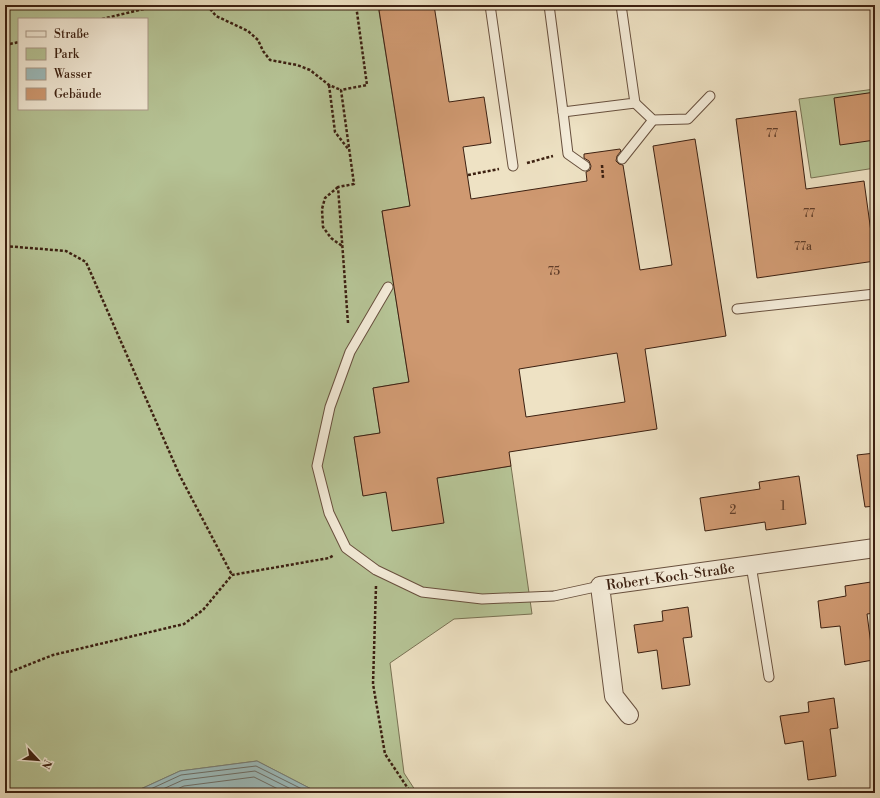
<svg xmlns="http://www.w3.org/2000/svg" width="880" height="798" viewBox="0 0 880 798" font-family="'Libre Bodoni',serif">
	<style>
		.green { fill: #b6c496; stroke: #797254; fill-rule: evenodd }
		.water { fill: #9cbcbd; stroke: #767e78 }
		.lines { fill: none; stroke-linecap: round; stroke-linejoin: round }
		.shore { stroke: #6c6e67; stroke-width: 1 }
		.building { fill: #cf9971; stroke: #3c2011; fill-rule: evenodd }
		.lane-casing { stroke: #68503e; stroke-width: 11 }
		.street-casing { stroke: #68503e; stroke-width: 20 }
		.path { stroke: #3c2011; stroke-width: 2.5; stroke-dasharray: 3 2; stroke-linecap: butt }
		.lane { stroke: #f4ecd9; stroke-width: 9 }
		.street { stroke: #f4ecd9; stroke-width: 18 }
		.labels { text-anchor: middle; stroke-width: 3; stroke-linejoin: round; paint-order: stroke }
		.number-label { font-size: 12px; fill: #613e29 }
		.street-label { font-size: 14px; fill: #3c2011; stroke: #f4ecd9 }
	</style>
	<rect width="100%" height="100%" fill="#eee2c4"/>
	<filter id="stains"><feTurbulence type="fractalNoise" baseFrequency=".005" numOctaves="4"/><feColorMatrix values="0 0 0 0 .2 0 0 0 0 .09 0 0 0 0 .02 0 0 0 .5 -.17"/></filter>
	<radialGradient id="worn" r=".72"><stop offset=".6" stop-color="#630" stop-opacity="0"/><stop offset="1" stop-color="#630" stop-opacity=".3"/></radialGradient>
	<g class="green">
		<path d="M 5,5 L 378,5 L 410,206 L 382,211 L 409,382 L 373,388 L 380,433 L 354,437 L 363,495 L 386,492 L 437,478 L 511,466 L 532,614 L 454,619 L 390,663 L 404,773 L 417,793 L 319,793 L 257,761 L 180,771 L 132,793 L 5,793 ZM 19,19 L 147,19 L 147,109 L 19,109 Z"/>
		<path d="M 875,89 L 875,168 L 811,178 L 799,99 Z"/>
	</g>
	<path class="water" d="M 257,761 L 319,793 L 132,793 L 180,771 Z"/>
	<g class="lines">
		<g class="shore">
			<path d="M 142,793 L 181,775 L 256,766 L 310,793"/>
			<path d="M 154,793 L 183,780 L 255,771 L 299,793"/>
			<path d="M 168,793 L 184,786 L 254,777 L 286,793"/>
		</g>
	</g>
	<g class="building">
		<path d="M 412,5 L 434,5 L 449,102 L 484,97 L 491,143 L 463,147 L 471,199 L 587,181 L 586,172 L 590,170 L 591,166 L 589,161 L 584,158 L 584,154 L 620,149 L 621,151 L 617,156 L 616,161 L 619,164 L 623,165 L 640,270 L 672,265 L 653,146 L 695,139 L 726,336 L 645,349 L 657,429 L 509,452 L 511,466 L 437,478 L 444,523 L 392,531 L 386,492 L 363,496 L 354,437 L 380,433 L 373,388 L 409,382 L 382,211 L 410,206 L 379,10 ZM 617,353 L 625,402 L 526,417 L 519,369 Z"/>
		<path d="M 875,92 L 875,140 L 840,145 L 834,98 Z"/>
		<path d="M 796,111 L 806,189 L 864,181 L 875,261 L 757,278 L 736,119 Z"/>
		<path d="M 875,453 L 875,506 L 865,507 L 857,455 Z"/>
		<path d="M 799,476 L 806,524 L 766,530 L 765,522 L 705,531 L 700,498 L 760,489 L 759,482 Z"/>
		<path d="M 871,582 L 875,613 L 867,614 L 873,660 L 845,665 L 840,626 L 821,628 L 818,601 L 846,596 L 845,586 Z"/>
		<path d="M 688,607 L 692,637 L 683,638 L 690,685 L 662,689 L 657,650 L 638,653 L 634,625 L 663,621 L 662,611 Z"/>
		<path d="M 834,698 L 838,728 L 830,729 L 836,776 L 808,780 L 803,741 L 785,744 L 780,716 L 809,712 L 808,702 Z"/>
	</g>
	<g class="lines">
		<defs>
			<g id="lane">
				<path d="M 490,5 L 513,166"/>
				<path d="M 549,5 L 563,112 L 635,103 L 621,5"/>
				<path d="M 635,103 L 653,120 L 688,119 L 710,96"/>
				<path d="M 563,112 L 568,154 L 585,166"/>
				<path d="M 622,159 L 653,120"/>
				<path d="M 388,287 L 350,352 L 330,407 L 317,466 L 329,513 L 346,548 L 376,570 L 422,592 L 482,599 L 554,596 L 600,586"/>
				<path d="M 737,309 L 875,294"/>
				<path d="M 751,565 L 769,677"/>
			</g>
			<g id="street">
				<path id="s1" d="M 629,715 L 614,696 L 600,586 L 875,548"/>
			</g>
		</defs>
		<use href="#lane" class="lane-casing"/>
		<use href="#street" class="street-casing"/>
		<g class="path">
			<path d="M 207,5 L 216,16 L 248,31 L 258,40 L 263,51 L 270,60 L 297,65 L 310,70 L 329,85 L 341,90"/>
			<path d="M 102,19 L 160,5"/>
			<path d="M 5,45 L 19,42"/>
			<path d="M 329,85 L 335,132 L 349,150"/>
			<path d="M 527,163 L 553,156"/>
			<path d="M 602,165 L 603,178"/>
			<path d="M 468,175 L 499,169"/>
			<path d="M 338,187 L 325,198 L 322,209 L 323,227 L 331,238 L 342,246"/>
			<path d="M 5,246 L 66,251 L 86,262 L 180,476 L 232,575"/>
			<path d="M 348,323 L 338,187 L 354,184 L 341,90 L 367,85 L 356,5"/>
			<path d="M 376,586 L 373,684 L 385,754 L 411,793"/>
			<path d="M 5,674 L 53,655 L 184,624 L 203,610 L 232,575 L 329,558 L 334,555"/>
		</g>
		<use href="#lane" class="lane"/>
		<use href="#street" class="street"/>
	</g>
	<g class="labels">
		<g class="number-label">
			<text x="772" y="137">77</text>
			<text x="809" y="217">77</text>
			<text x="803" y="250">77a</text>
			<text x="554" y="275">75</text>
			<text x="783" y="510">1</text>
			<text x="733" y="514">2</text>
		</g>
		<g class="street-label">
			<text dy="5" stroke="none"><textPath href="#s1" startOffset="206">Robert-Koch-Straße</textPath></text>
		</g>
	</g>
	<rect width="880" height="798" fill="none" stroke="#eee2c4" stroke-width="20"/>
	<rect x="6" y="6" width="868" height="786" fill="none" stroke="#3c2011" stroke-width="2"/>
	<rect x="10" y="10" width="860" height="778" fill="none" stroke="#3c2011"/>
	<rect x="18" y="18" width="130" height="92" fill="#f4ecd9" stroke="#aa9a89"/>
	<rect x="26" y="31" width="20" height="6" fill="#f4ecd9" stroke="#aa9a89"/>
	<text x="54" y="38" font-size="12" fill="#3c2011">Straße</text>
	<rect x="26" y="48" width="20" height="12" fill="#b6c496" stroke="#aa9a89"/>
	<text x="54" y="58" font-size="12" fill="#3c2011">Park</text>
	<rect x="26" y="68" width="20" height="12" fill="#9cbcbd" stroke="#aa9a89"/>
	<text x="54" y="78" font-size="12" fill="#3c2011">Wasser</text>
	<rect x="26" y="88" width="20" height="12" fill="#cf9971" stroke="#aa9a89"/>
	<text x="54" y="98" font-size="12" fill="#3c2011">Gebäude</text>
	<g transform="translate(38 760) rotate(116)" stroke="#f4ecd9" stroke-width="3" paint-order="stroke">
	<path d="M0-3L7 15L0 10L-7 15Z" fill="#3c2011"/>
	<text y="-6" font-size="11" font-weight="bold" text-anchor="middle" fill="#3c2011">N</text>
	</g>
	<rect width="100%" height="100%" filter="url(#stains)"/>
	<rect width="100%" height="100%" fill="url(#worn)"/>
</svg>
